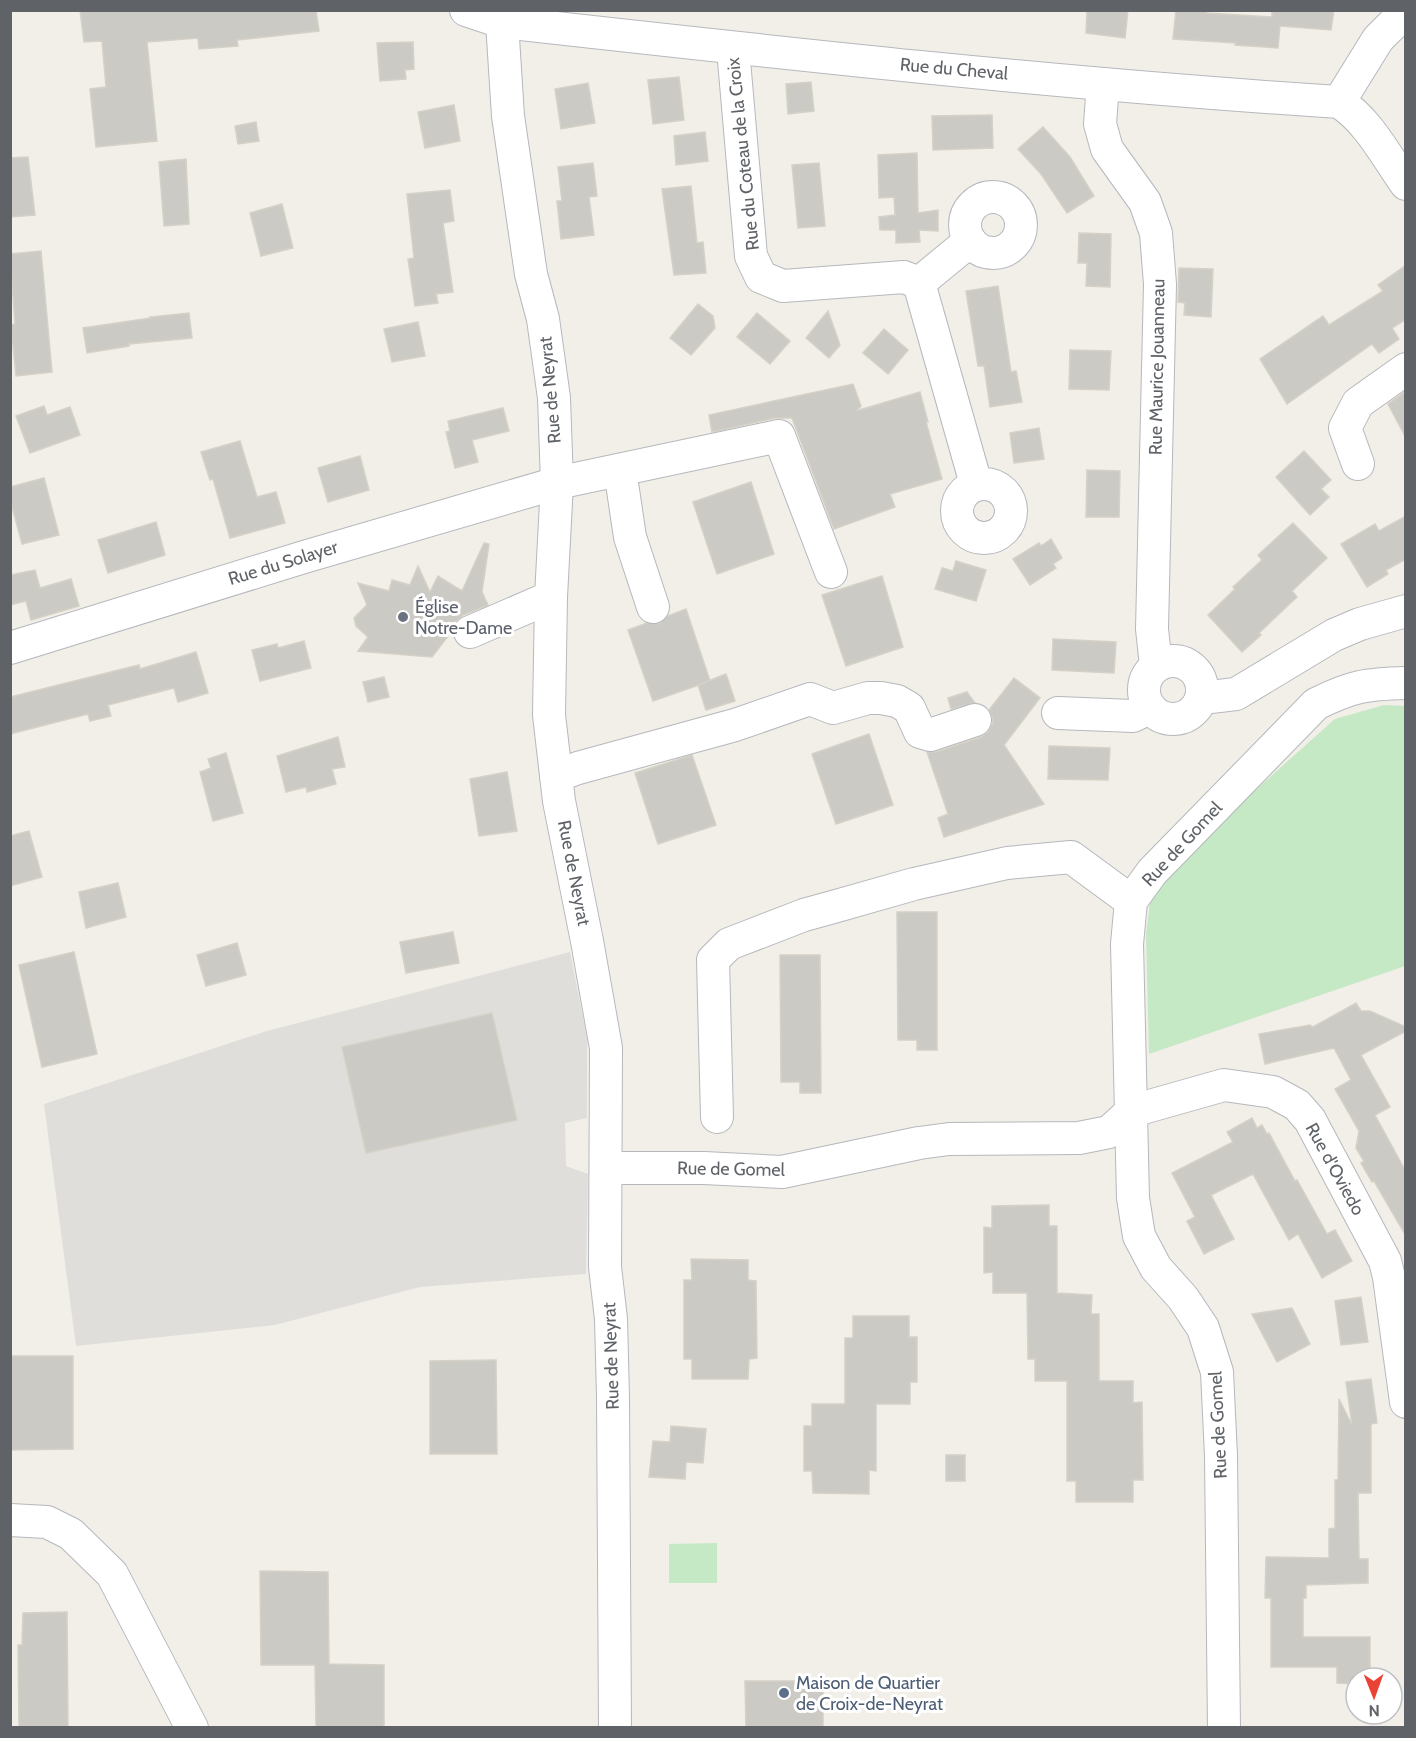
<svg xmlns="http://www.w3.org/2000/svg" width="1416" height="1738" viewBox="0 0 1416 1738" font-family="Cabin,sans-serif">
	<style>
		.industrial { fill: #e0deda }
		.green { fill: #c5e8c5 }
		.building { fill: #cccac5; stroke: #d6d1c6; stroke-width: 1.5 }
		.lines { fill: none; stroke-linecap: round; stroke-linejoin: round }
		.minor-casing { stroke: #b5b8bc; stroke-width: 34 }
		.minor { stroke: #fff; stroke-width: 32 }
		.worship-dot { fill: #6b7280; stroke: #fff; stroke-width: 2 }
		.service-dot { fill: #5c6f8a; stroke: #fff; stroke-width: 2 }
		.labels { text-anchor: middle; stroke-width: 6; stroke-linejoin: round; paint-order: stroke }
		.street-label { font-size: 18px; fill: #5f6368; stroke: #fff }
		.worship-label { font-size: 18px; fill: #5b616d; stroke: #fff; text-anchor: start }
		.service-label { font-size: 18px; fill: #4e5e75; stroke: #fff; text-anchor: start }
	</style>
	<rect width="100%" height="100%" fill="#f1efe8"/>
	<path class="industrial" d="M 570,952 L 587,1038 L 587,1118 L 565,1123 L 566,1166 L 588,1174 L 586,1274 L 420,1287 L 275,1325 L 76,1346 L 44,1104 L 267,1031 Z"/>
	<g class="green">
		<path d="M 1384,705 L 1405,706 L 1405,966 L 1149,1054 L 1146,934 L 1151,894 L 1170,866 L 1335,719 Z"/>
		<path d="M 717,1543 L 717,1583 L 669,1583 L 669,1544 Z"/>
	</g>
	<g class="building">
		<path d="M 80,10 L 316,10 L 319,31 L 237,40 L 238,46 L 199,49 L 198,38 L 147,42 L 157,141 L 96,147 L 90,89 L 106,87 L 102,41 L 84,42 Z"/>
		<path d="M 1087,10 L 1128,10 L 1125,38 L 1086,33 Z"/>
		<path d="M 1176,10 L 1207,10 L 1207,13 L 1272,17 L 1272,10 L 1334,10 L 1331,30 L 1280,26 L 1278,48 L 1235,45 L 1236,43 L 1173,39 Z"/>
		<path d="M 413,42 L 414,69 L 405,70 L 406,79 L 380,81 L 377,43 Z"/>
		<path d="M 679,77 L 684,120 L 653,124 L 648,80 Z"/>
		<path d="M 811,82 L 814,111 L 788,114 L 786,84 Z"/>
		<path d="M 588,83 L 595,123 L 561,129 L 555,89 Z"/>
		<path d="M 454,105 L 460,141 L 425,148 L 418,112 Z"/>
		<path d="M 992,115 L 993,148 L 933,150 L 932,116 Z"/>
		<path d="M 256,122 L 259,141 L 238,144 L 235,126 Z"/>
		<path d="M 1043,127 L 1070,157 L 1094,196 L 1067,213 L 1041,174 L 1018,149 Z"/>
		<path d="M 705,132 L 708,161 L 676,165 L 674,136 Z"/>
		<path d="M 917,153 L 918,213 L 938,210 L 938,231 L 919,230 L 920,242 L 896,243 L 896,230 L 880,230 L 879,217 L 895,215 L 894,197 L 879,198 L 878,155 Z"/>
		<path d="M 28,157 L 35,215 L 10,217 L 10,158 Z"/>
		<path d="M 186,159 L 189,224 L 164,226 L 159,162 Z"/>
		<path d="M 593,163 L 597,196 L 589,197 L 594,235 L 561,239 L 557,201 L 562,201 L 558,167 Z"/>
		<path d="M 819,163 L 825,226 L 798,228 L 792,165 Z"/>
		<path d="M 691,186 L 697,243 L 703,242 L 706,273 L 674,275 L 662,189 Z"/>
		<path d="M 450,190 L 454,221 L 443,223 L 453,292 L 436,294 L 438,303 L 415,306 L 408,259 L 414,258 L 407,194 Z"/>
		<path d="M 282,204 L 293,248 L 261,256 L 250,213 Z"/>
		<path d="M 1079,233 L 1111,234 L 1110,287 L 1086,286 L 1087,263 L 1078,263 Z"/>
		<path d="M 41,251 L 52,372 L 16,376 L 11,325 L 15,324 L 10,254 Z"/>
		<path d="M 1405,266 L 1405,320 L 1392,328 L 1399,339 L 1379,353 L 1372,344 L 1287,404 L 1260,359 L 1323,316 L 1329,325 L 1383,291 L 1378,285 Z"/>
		<path d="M 1179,268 L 1213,269 L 1211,317 L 1184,315 L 1185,303 L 1178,302 Z"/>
		<path d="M 998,286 L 1011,372 L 1016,371 L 1022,402 L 990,407 L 984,366 L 978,366 L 966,291 Z"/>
		<path d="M 698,304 L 713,316 L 715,328 L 691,355 L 670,338 Z"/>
		<path d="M 828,311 L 840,345 L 829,358 L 806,338 Z"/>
		<path d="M 189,313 L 192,338 L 129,344 L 129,346 L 87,353 L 83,328 L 151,318 L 150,317 Z"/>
		<path d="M 757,313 L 790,341 L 770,364 L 737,337 Z"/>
		<path d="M 418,322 L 425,356 L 392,362 L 384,329 Z"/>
		<path d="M 884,329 L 908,350 L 888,374 L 863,353 Z"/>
		<path d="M 1070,350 L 1111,351 L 1109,390 L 1069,389 Z"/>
		<path d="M 853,384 L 861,406 L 856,411 L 920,392 L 928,422 L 926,422 L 942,479 L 890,494 L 895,507 L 834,529 L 792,418 L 775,418 L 712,432 L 709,415 Z"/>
		<path d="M 1406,391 L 1406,438 L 1388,404 Z"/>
		<path d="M 44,406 L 47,415 L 70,407 L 80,435 L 30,453 L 16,416 Z"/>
		<path d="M 503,408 L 509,431 L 472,440 L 478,462 L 455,468 L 446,432 L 450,431 L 448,421 Z"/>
		<path d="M 1039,428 L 1044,459 L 1014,463 L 1010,433 Z"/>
		<path d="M 240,441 L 257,497 L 276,492 L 285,523 L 230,538 L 213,479 L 210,480 L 201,452 Z"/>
		<path d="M 1304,451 L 1331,480 L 1321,489 L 1329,497 L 1310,515 L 1276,477 Z"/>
		<path d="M 360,456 L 369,490 L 328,502 L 318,468 Z"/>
		<path d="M 1087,470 L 1120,471 L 1119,517 L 1086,517 Z"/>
		<path d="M 44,478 L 59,535 L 22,544 L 10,499 L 10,487 Z"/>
		<path d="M 751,482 L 774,554 L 717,574 L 693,502 Z"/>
		<path d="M 1406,516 L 1406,559 L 1386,570 L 1388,574 L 1367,587 L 1341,544 L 1375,524 L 1379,531 Z"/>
		<path d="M 156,522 L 165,555 L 108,573 L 98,540 Z"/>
		<path d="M 1293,523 L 1327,558 L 1292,591 L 1297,597 L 1259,633 L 1261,635 L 1242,652 L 1208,615 L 1235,589 L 1233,587 L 1262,560 L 1258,555 Z"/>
		<path d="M 1051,539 L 1062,558 L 1053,564 L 1056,568 L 1030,585 L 1013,559 L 1039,543 L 1041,546 Z"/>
		<path d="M 484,543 L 489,544 L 482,592 L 488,605 L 463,615 L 455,622 L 445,626 L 449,635 L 432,657 L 358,651 L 368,637 L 356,626 L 354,618 L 367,605 L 358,583 L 389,591 L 392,580 L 410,585 L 418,566 L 430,592 L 438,576 L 462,591 Z"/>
		<path d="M 956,561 L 986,570 L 976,601 L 935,589 L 942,568 L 953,571 Z"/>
		<path d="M 35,570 L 40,588 L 71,579 L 79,606 L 31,620 L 26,601 L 10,605 L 10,575 Z"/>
		<path d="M 882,576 L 903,647 L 846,666 L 822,595 Z"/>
		<path d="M 686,609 L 710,681 L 653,701 L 628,630 L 647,623 L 659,624 L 668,616 Z"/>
		<path d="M 1053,639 L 1116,642 L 1114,673 L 1052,670 Z"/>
		<path d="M 304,641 L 311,668 L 260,681 L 252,650 L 277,644 L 278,648 Z"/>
		<path d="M 196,652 L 208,693 L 178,702 L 174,688 L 108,705 L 111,716 L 90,721 L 88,714 L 10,734 L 10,697 L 139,665 L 140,669 Z"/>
		<path d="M 726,674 L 735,701 L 706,710 L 698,685 Z"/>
		<path d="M 384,677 L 389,697 L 368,702 L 363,682 Z"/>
		<path d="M 1014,678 L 1040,698 L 1004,745 L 1044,804 L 944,837 L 938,818 L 948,814 L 927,752 L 936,752 L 981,737 L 988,732 L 993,723 L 992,715 L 989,710 Z"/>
		<path d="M 967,692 L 975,703 L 951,709 L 948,698 Z"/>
		<path d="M 869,734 L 893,805 L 836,824 L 812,754 Z"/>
		<path d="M 338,737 L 345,767 L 332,769 L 336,784 L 307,792 L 306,787 L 286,792 L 277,756 Z"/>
		<path d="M 1049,746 L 1110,748 L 1108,780 L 1048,779 Z"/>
		<path d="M 226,753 L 243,813 L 213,821 L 200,772 L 211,768 L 208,759 Z"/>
		<path d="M 692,755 L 716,825 L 658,844 L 635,773 Z"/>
		<path d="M 507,772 L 517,831 L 479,836 L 470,779 Z"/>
		<path d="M 29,831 L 42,877 L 10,886 L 10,836 Z"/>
		<path d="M 118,883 L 126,917 L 86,928 L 79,892 Z"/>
		<path d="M 897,912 L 937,912 L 937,1050 L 917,1050 L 917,1040 L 898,1040 Z"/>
		<path d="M 453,932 L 459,963 L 406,973 L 400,942 Z"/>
		<path d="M 237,943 L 246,975 L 206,986 L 197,955 Z"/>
		<path d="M 74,952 L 97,1054 L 42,1067 L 19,965 Z"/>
		<path d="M 780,955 L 820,955 L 821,1093 L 800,1093 L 800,1082 L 781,1082 Z"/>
		<path d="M 1356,1003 L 1361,1011 L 1370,1011 L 1406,1027 L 1406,1031 L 1361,1055 L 1390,1107 L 1375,1115 L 1406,1172 L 1406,1236 L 1374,1181 L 1372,1182 L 1361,1163 L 1364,1161 L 1356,1148 L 1359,1131 L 1335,1089 L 1351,1080 L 1334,1048 L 1265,1064 L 1259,1034 L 1310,1025 L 1313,1027 Z"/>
		<path d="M 492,1013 L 517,1120 L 366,1153 L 342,1047 Z"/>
		<path d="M 1252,1118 L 1257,1128 L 1262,1125 L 1267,1134 L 1269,1133 L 1295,1181 L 1297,1180 L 1327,1234 L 1335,1230 L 1352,1261 L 1322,1278 L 1298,1234 L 1289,1240 L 1253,1174 L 1211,1195 L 1234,1239 L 1204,1254 L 1187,1221 L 1195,1217 L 1172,1173 L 1233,1142 L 1227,1132 Z"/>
		<path d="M 1049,1205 L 1049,1226 L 1057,1226 L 1057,1293 L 1092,1295 L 1091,1314 L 1099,1314 L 1099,1381 L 1133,1381 L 1133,1403 L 1142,1402 L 1143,1480 L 1133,1480 L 1133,1502 L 1076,1502 L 1076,1481 L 1067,1481 L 1067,1381 L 1035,1381 L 1035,1359 L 1028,1359 L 1027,1293 L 993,1293 L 993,1272 L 984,1273 L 984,1227 L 992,1228 L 992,1206 Z"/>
		<path d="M 691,1259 L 748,1260 L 748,1280 L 756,1281 L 757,1358 L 749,1359 L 748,1379 L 692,1379 L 692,1359 L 684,1359 L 684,1280 L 692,1280 Z"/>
		<path d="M 1361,1297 L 1368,1342 L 1341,1345 L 1335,1301 Z"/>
		<path d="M 1292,1308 L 1310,1344 L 1277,1362 L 1252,1314 Z"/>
		<path d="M 853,1316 L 909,1316 L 909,1337 L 917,1337 L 917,1382 L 910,1382 L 910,1404 L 876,1404 L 876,1471 L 869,1470 L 869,1494 L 813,1493 L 812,1471 L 804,1471 L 804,1426 L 812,1426 L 812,1404 L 845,1404 L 845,1338 L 853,1338 Z"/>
		<path d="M 10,1356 L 73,1356 L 73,1449 L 10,1450 Z"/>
		<path d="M 496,1360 L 497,1454 L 430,1454 L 430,1361 Z"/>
		<path d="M 1371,1379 L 1377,1423 L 1371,1424 L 1371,1493 L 1358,1493 L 1359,1559 L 1368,1559 L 1368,1583 L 1306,1585 L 1306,1598 L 1303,1598 L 1303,1637 L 1370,1637 L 1370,1678 L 1356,1678 L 1356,1684 L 1337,1683 L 1337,1667 L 1271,1667 L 1271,1598 L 1265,1598 L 1266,1557 L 1329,1558 L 1329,1529 L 1335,1528 L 1335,1480 L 1338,1480 L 1339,1399 L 1352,1425 L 1346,1382 Z"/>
		<path d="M 671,1426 L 706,1429 L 703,1463 L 686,1462 L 685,1479 L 649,1477 L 653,1441 L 670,1442 Z"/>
		<rect x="946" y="1455" width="19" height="26"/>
		<path d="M 260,1571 L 328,1572 L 329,1664 L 384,1665 L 384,1728 L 316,1728 L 315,1665 L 261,1665 Z"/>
		<path d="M 67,1612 L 68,1728 L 19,1728 L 18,1645 L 22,1645 L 23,1613 Z"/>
		<path d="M 745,1681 L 823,1681 L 823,1728 L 746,1728 Z"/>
	</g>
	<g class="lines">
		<defs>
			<g id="minor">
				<path d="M 466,10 L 502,22 C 780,53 1059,84 1339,102 C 1368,120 1386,156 1406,184"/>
				<path d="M 502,22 L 508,116 L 531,274 L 543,319 L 554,398 L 557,483 L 551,597 L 549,715 L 559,801 L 587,941 L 606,1048 L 605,1267 L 611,1319 L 613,1397 L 615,1728"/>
				<path d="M 733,49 L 751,256 L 761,277 L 783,286 L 904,277 L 919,283 L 976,484"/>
				<path d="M 1103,84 L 1100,124 L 1107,149 L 1145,202 L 1156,233 L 1160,284 L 1152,629 L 1156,666"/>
				<path d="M 1339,102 L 1378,39 L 1406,11"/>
				<circle cx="993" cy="225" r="28"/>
				<path d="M 919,283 L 970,241"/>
				<path d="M 1358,464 L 1345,428 L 1358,403 L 1406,369"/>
				<path d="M 620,470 L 630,537 L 653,607"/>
				<circle cx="984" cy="511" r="27"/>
				<path d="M 470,632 L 551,597"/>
				<path d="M 10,648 L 304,557 L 557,483 L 779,436 L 831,572"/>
				<circle cx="1173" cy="690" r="29"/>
				<path d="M 1202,698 L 1236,694 L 1334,635 L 1360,624 L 1406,611"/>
				<path d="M 1058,713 L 1133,716 L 1149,708"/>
				<path d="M 556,776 L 578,768 L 735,725 L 810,699 L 833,708 L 868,698 L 881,698 L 897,701 L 909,708 L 920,732 L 930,735 L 975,720"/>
				<path d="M 717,1117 L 713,960 L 729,944 L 804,915 L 833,907 L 914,884 L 1007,863 L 1071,857 L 1131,901"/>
				<path d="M 606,1168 L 704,1168 L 782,1172 L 919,1143 L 949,1139 L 1079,1138 L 1109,1132 L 1132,1111 L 1224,1085 L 1273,1092 L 1297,1105 L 1310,1120 L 1385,1261 L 1389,1277 L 1406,1402"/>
				<path d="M 10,1520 L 47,1522 L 71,1534 L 112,1574 L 192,1728"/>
				<path d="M 1224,1728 L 1221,1456 L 1217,1372 L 1203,1328 L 1183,1298 L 1156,1268 L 1139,1236 L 1133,1198 L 1127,944 L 1131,901 L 1152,872 L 1316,704 C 1352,686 1366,684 1406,683"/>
			</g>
		</defs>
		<use href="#minor" class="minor-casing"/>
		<use href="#minor" class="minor"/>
	</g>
	<circle class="worship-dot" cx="403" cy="617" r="6"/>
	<circle class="service-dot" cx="784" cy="1693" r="6"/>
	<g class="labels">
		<g class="street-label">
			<text transform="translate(954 69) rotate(5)" y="6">Rue du Cheval</text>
			<text transform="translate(743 154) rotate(-96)" y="6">Rue du Coteau de la Croix</text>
			<text transform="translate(1157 367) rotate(-89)" y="6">Rue Maurice Jouanneau</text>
			<text transform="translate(550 390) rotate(-95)" y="6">Rue de Neyrat</text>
			<text transform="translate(283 563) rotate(-17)" y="6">Rue du Solayer</text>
			<text transform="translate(1182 844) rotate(-47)" y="6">Rue de Gomel</text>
			<text transform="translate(574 873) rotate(79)" y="6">Rue de Neyrat</text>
			<text transform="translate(731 1169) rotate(1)" y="6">Rue de Gomel</text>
			<text transform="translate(1335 1169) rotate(61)" y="6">Rue d'Oviedo</text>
			<text transform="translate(611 1356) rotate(-92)" y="6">Rue de Neyrat</text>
			<text transform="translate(1218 1425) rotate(-93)" y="6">Rue de Gomel</text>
		</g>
		<g class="worship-label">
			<text x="415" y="613">Église<tspan x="415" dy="21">Notre-Dame</tspan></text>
		</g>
		<g class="service-label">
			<text x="796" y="1689">Maison de Quartier<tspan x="796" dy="21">de Croix-de-Neyrat</tspan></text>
		</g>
	</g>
	<rect width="1416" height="1738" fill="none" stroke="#5f6368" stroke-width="24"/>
	<g transform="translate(1374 1696) rotate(179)"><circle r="28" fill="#ffffff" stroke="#bfc1c3" stroke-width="1.5"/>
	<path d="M0-4.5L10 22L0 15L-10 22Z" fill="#ea4335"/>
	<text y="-9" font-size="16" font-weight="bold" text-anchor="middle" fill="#5f6368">N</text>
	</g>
</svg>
